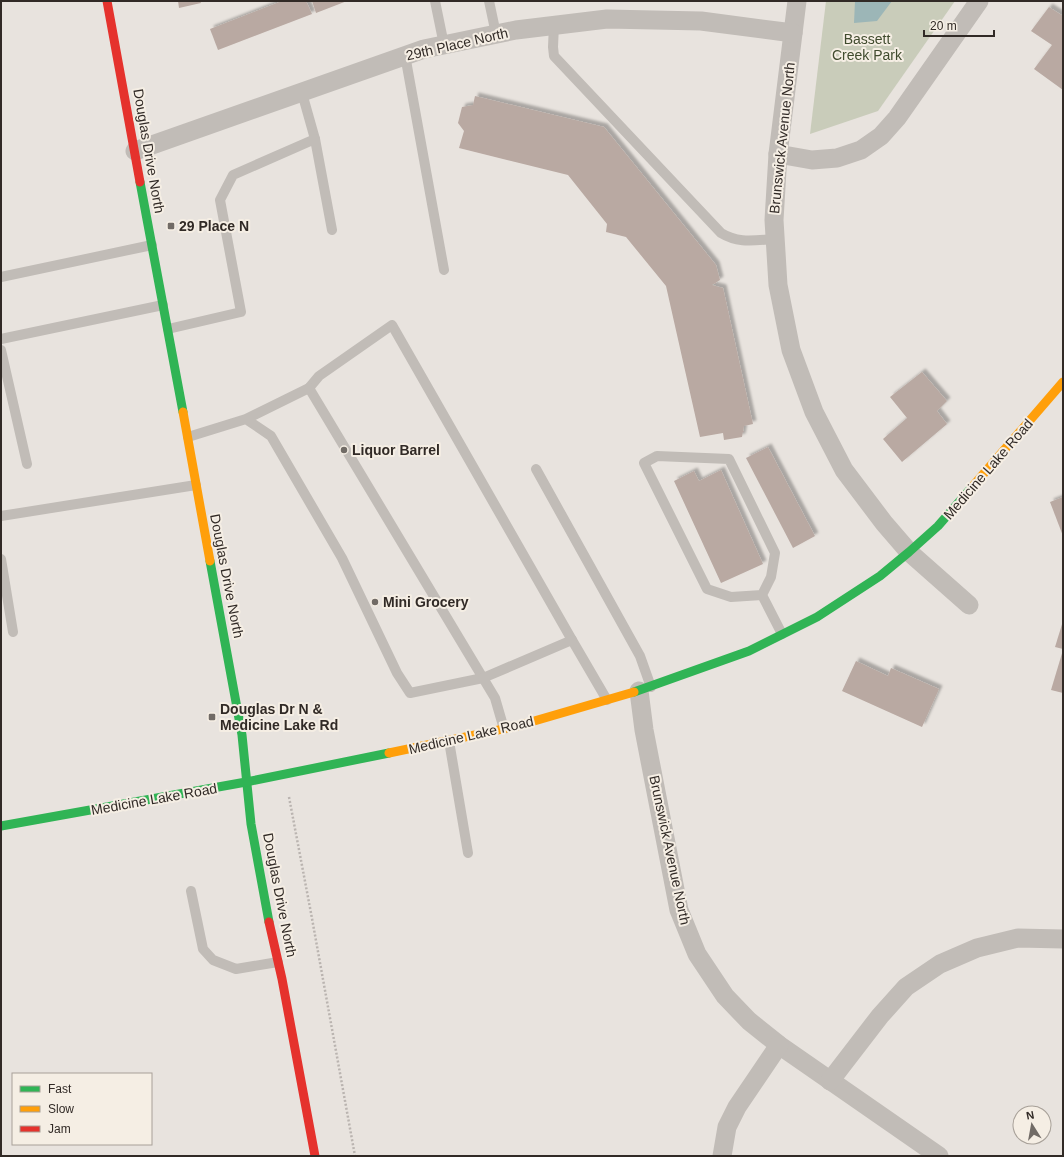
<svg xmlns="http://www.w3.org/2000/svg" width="1064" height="1157" viewBox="0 0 1064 1157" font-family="Helvetica,sans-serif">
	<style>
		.green { fill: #c9ccba }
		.water { fill: #9cb6b7 }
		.building { fill: #b9a9a2; filter: url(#shadow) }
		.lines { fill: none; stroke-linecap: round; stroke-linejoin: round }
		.path { stroke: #bab4b0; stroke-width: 2.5; stroke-dasharray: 2 2; stroke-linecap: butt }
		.lane { stroke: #c1bcb7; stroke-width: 10 }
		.street { stroke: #c1bcb7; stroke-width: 19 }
		.fast { stroke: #30b455; stroke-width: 9 }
		.slow { stroke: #ff9f0a; stroke-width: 9 }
		.jam { stroke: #e5322d; stroke-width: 9 }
		.poi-dot { fill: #716b66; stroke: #f5eee4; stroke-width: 1.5 }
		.labels { text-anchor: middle; stroke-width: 4; stroke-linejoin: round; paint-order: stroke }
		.park-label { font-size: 14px; fill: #404b2e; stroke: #f5eee4 }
		.street-label { font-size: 14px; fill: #312a26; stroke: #f5eee4 }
		.poi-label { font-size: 14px; font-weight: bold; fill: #312a26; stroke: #f5eee4; text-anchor: start }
	</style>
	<defs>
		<filter id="shadow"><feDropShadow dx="3.5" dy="-3.5" stdDeviation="1" flood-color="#0004"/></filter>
	</defs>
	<rect width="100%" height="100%" fill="#e8e3de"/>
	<path class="green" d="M 826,1 L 955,1 L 878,111 L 810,134 Z"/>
	<path class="water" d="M 855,1 L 892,1 L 877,21 L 854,23 Z"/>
	<g class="building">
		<path d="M 178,1 L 200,1 L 201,3 L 179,8 Z"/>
		<path d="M 282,1 L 306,1 L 312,14 L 218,50 L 210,29 Z"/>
		<path d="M 312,1 L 347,1 L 316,13 Z"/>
		<path d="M 1049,7 L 1063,16 L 1063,90 L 1034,69 L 1052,45 L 1031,31 Z"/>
		<path d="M 475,96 L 604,127 L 716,265 L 720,280 L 712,285 L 723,288 L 753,424 L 744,426 L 742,437 L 724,440 L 723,433 L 700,437 L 666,286 L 626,237 L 606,232 L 607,224 L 568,175 L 459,148 L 464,131 L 458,123 L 462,107 L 473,105 Z"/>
		<path d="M 922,372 L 947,401 L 937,411 L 947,424 L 902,462 L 883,439 L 907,418 L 890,397 Z"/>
		<path d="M 768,447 L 815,536 L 793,548 L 746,458 Z"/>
		<path d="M 721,470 L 763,564 L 721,583 L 674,481 L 694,471 L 699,481 Z"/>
		<path d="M 1063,497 L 1063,536 L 1050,502 Z"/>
		<path d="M 1063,621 L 1063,649 L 1055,647 Z"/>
		<path d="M 1063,650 L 1063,693 L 1051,690 Z"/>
		<path d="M 856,661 L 888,676 L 891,668 L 939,689 L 922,727 L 842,691 Z"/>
	</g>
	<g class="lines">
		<path class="path" d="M 289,797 L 311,913 L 355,1156"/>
		<g class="lane">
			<path d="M 435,1 L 444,45"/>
			<path d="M 489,1 L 496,34"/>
			<path d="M 554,25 L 553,47 L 554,56 L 721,233 C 739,244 755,240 775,239"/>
			<path d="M 405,55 L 444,270"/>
			<path d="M 302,93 L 315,139"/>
			<path d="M 1,277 L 152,245"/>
			<path d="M 168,329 L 241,312 L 220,200 L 233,175 L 315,139 L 332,230"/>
			<path d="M 1,339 L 163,305"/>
			<path d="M 1,350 L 27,464"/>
			<path d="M 309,388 L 319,376 L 392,325 L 572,640 L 607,700"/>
			<path d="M 188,437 L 246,419 L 271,436 L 342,558 L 397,673 L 410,693 L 483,678 L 309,388 L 246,419"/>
			<path d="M 536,469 L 640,656 L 651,687"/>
			<path d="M 1,516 L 196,485"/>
			<path d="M 1,559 L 13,632"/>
			<path d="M 762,595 L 731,597 L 707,589 L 644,463 L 657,456 L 729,459 L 775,553 L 771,577 L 762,595 L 782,634"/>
			<path d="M 504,729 L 495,698 L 483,678 L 572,640"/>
			<path d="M 449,741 L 468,853"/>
			<path d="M 191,891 L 203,949 L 213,960 L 236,969 L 278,962"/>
		</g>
		<g class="street">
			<path d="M 797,1 L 778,154 L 774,220 L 778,285 L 791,350 L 814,412 L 844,470 L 884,523 L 909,552 L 969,605"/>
			<path d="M 135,151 L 424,49 L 516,30 L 607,19 L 701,21 L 793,33"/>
			<path d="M 778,154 L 812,160 L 837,158 L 861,150 L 881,136 L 897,118 L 979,1"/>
			<path d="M 639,691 L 644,730 L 679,910 L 697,954 L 725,996 L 749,1021 L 779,1045 L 939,1156"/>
			<path d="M 830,1081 L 880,1016 L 906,987 L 940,964 L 977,948 L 1018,938 L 1063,939"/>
			<path d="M 722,1156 L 727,1127 L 737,1107 L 779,1045"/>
		</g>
		<g class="fast">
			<path d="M 140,182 L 183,412"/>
			<path d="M 210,561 L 242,735 L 251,824 L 269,922"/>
			<path d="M 634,692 L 749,651 L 817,617 L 880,576 L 909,552 L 938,526 L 973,486"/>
			<path d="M 1,826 L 246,782 L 389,753"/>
		</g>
		<g class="slow">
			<path d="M 183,412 L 210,561"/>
			<path d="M 973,486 L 1063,382"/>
			<path d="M 389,753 L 517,726 L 634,692"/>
		</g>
		<g class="jam">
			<path d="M 107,1 L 140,182"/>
			<path d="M 269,922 L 282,979 L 315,1156"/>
		</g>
	</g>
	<g class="poi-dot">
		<rect x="167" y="222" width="8" height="8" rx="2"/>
		<circle cx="344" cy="450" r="4"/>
		<circle cx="375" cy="602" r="4"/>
		<rect x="208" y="713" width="8" height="8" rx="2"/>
	</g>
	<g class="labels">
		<g class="park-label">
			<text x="867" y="44">Bassett<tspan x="867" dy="16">Creek Park</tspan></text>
		</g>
		<g class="street-label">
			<text transform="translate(457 44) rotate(-13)" y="5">29th Place North</text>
			<text transform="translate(782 138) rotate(-84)" y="5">Brunswick Avenue North</text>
			<text transform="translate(149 151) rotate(80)" y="5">Douglas Drive North</text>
			<text transform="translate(988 469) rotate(-49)" y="5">Medicine Lake Road</text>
			<text transform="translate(227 576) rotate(79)" y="5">Douglas Drive North</text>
			<text transform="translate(471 735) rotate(-13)" y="5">Medicine Lake Road</text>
			<text transform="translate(154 799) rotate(-10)" y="5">Medicine Lake Road</text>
			<text transform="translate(670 850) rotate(78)" y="5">Brunswick Avenue North</text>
			<text transform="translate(280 895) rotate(79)" y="5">Douglas Drive North</text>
		</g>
		<g class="poi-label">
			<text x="179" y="231">29 Place N</text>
			<text x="352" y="455">Liquor Barrel</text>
			<text x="383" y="607">Mini Grocery</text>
			<text x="220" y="714">Douglas Dr N &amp;<tspan x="220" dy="16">Medicine Lake Rd</tspan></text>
		</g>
	</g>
	<rect width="1064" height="1157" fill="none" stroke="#312a26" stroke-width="4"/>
	<rect x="12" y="1073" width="140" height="72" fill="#f5eee4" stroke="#a7a098"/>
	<rect x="20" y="1086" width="20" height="6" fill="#30b455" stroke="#a7a098"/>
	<text x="48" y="1093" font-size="12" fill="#312a26">Fast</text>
	<rect x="20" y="1106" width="20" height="6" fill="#ff9f0a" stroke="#a7a098"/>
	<text x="48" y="1113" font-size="12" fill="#312a26">Slow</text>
	<rect x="20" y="1126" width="20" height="6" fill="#e5322d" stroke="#a7a098"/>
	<text x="48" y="1133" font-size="12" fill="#312a26">Jam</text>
	<g transform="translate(1032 1125) rotate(349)"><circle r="19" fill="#f5eee4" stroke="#a7a098"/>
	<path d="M0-3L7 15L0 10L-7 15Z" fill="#716b66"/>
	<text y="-6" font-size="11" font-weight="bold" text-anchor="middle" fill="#312a26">N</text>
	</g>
	<path d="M924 30v6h70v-6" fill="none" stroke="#312a26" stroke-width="2"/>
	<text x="930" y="30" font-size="12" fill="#312a26" stroke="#f5eee4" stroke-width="3" paint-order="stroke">20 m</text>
</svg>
